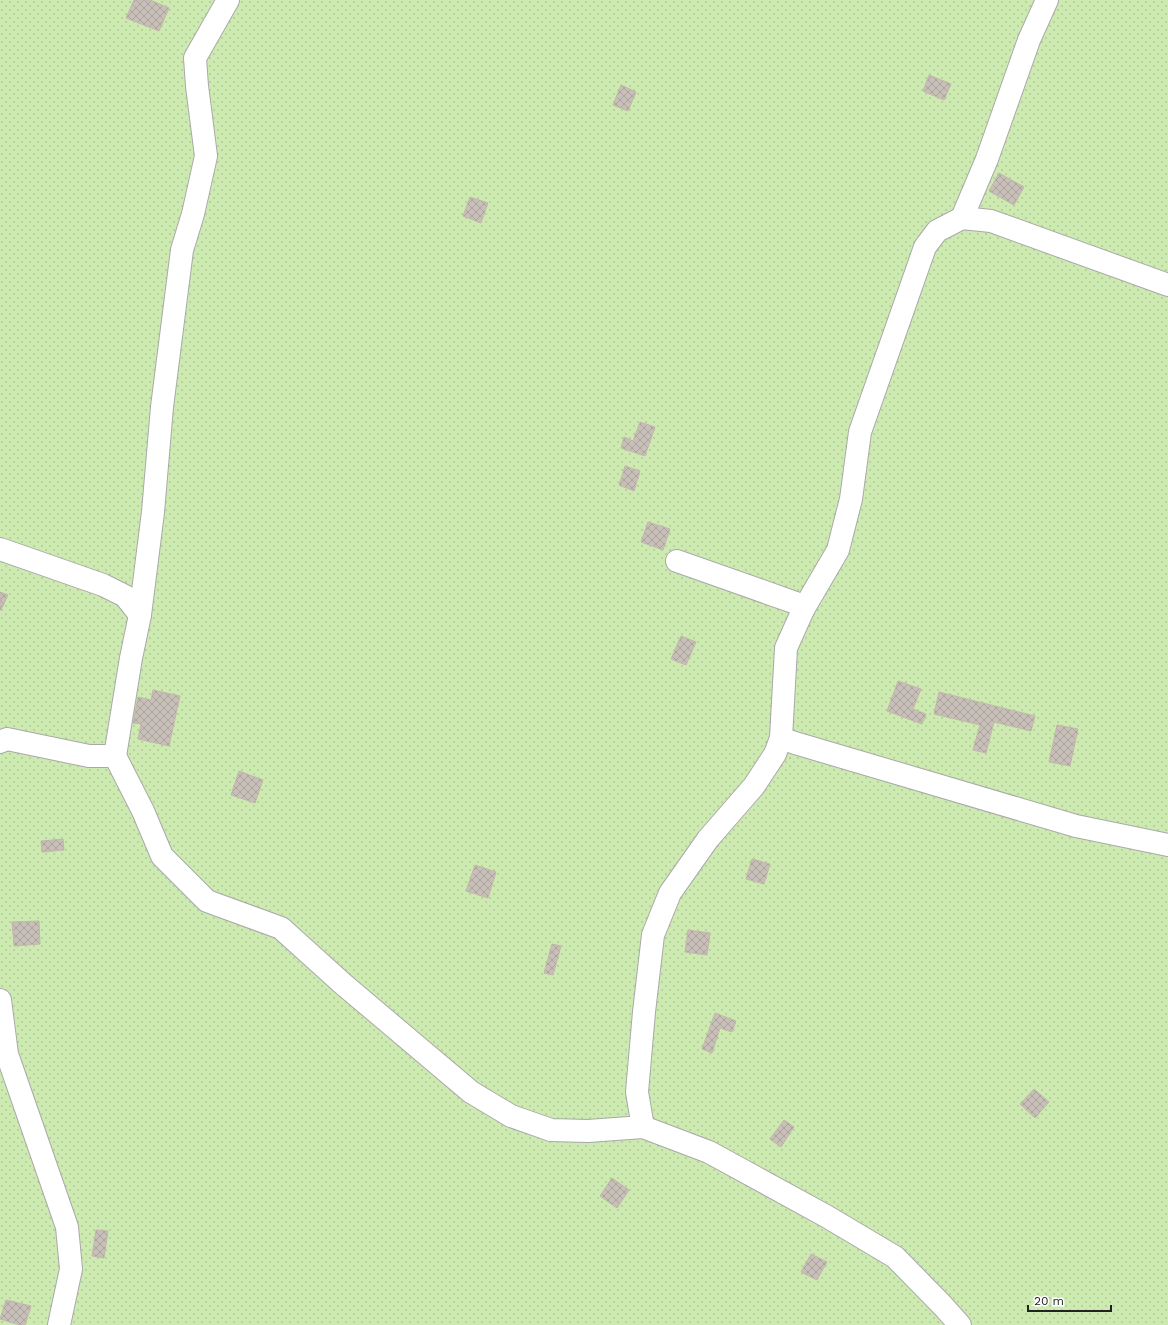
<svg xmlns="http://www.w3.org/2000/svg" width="1168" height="1325" viewBox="0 0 1168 1325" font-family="'Work Sans',sans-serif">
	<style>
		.garden { fill: url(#garden-dots) }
		.building { fill: url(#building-cross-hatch); stroke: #c4b6ab }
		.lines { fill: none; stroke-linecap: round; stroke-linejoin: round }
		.street-casing { stroke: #a9a9a9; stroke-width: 24 }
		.street { stroke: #fff; stroke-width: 22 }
	</style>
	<defs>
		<pattern id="garden-dots" width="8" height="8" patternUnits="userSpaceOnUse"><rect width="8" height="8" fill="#cdebb0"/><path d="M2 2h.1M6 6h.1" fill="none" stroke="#b0c997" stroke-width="1.8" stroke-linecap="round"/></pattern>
		<pattern id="building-cross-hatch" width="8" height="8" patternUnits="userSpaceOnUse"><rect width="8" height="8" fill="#c7bfb8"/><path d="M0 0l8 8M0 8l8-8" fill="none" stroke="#aba49e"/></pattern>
	</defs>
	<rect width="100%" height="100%" fill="#f2efe9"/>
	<rect class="garden" x="0" y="0" width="1168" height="1325"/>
	<g class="building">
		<path d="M 134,0 L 150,0 L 169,8 L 159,31 L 126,18 Z"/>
		<path d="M 929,75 L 951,84 L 944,100 L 923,91 Z"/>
		<path d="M 621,85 L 636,92 L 628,111 L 613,105 Z"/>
		<path d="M 999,173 L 1024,187 L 1014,205 L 989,191 Z"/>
		<path d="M 470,197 L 488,203 L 481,223 L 463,216 Z"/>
		<path d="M 640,422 L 655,427 L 645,456 L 621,448 L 624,437 L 633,441 Z"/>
		<path d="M 625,466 L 640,471 L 634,491 L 619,485 Z"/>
		<path d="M 648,522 L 670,529 L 663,550 L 641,542 Z"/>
		<path d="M 0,592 L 8,595 L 1,610 L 0,610 Z"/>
		<path d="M 681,636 L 696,642 L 686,665 L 671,659 Z"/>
		<path d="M 898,681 L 921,689 L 913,709 L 926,714 L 922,724 L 887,711 Z"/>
		<path d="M 153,690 L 180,696 L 169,746 L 138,739 L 141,724 L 133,723 L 138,697 L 151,700 Z"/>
		<path d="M 939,692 L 1035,716 L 1031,731 L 994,722 L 986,753 L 973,750 L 980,725 L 934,714 Z"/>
		<path d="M 1057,725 L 1078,729 L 1070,766 L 1049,762 Z"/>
		<path d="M 239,771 L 263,780 L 255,803 L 231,795 Z"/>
		<path d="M 63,839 L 64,850 L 42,852 L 41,841 Z"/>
		<path d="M 752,859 L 770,864 L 764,884 L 746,879 Z"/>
		<path d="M 475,865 L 496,872 L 488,898 L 466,891 Z"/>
		<path d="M 39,921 L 40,944 L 14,946 L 12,922 Z"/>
		<path d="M 688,930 L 710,933 L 707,955 L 685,952 Z"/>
		<path d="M 552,944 L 561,946 L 553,975 L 544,973 Z"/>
		<path d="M 715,1013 L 736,1021 L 732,1032 L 720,1028 L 712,1053 L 702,1049 Z"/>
		<path d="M 1034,1089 L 1049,1102 L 1035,1118 L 1020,1104 Z"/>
		<path d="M 784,1120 L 794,1127 L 781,1147 L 770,1139 Z"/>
		<path d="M 612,1178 L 629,1190 L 617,1208 L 600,1196 Z"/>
		<path d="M 96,1230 L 108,1231 L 104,1258 L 92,1256 Z"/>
		<path d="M 811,1254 L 827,1262 L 817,1280 L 801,1272 Z"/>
		<path d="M 6,1300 L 31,1306 L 25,1325 L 20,1325 L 0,1319 Z"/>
	</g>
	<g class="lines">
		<defs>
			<g id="street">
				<path d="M 962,218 L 987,159 L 1029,40 L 1047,0"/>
				<path d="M 0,549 L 103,585 L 125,596 L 140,615"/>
				<path d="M 677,561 L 796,603 L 803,610 L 786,648 L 781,738 L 795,743 L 1076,826 L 1168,845"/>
				<path d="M 803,610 L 838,550 L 851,499 L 860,432 L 925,247 L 937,231 L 962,218 L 991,221 L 1168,285"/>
				<path d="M 0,742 L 7,739 L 89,756 L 115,756 L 131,658 L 140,615 L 153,512 L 162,407 L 182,250 L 193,214 L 206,156 L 197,86 L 195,58 L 228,0"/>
				<path d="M 115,756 L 143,811 L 162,856 L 207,901 L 281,928 L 343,984 L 471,1092 L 511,1116 L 551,1130 L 588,1131 L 643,1127 L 709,1152 L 826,1216 L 895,1257 L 943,1306 L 960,1325"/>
				<path d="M 0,1000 L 7,1054 L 67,1227 L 71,1269 L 59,1325"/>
				<path d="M 643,1127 L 637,1092 L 644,1012 L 653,935 L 670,893 L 708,839 L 754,786 L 775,754 L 781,738"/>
			</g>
		</defs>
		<use href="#street" class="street-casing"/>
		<use href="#street" class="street"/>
	</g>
	<path d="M1028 1305v6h83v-6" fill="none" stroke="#222222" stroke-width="2"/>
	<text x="1034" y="1305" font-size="12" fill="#222222" stroke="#ffffff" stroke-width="3" paint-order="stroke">20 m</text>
</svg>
